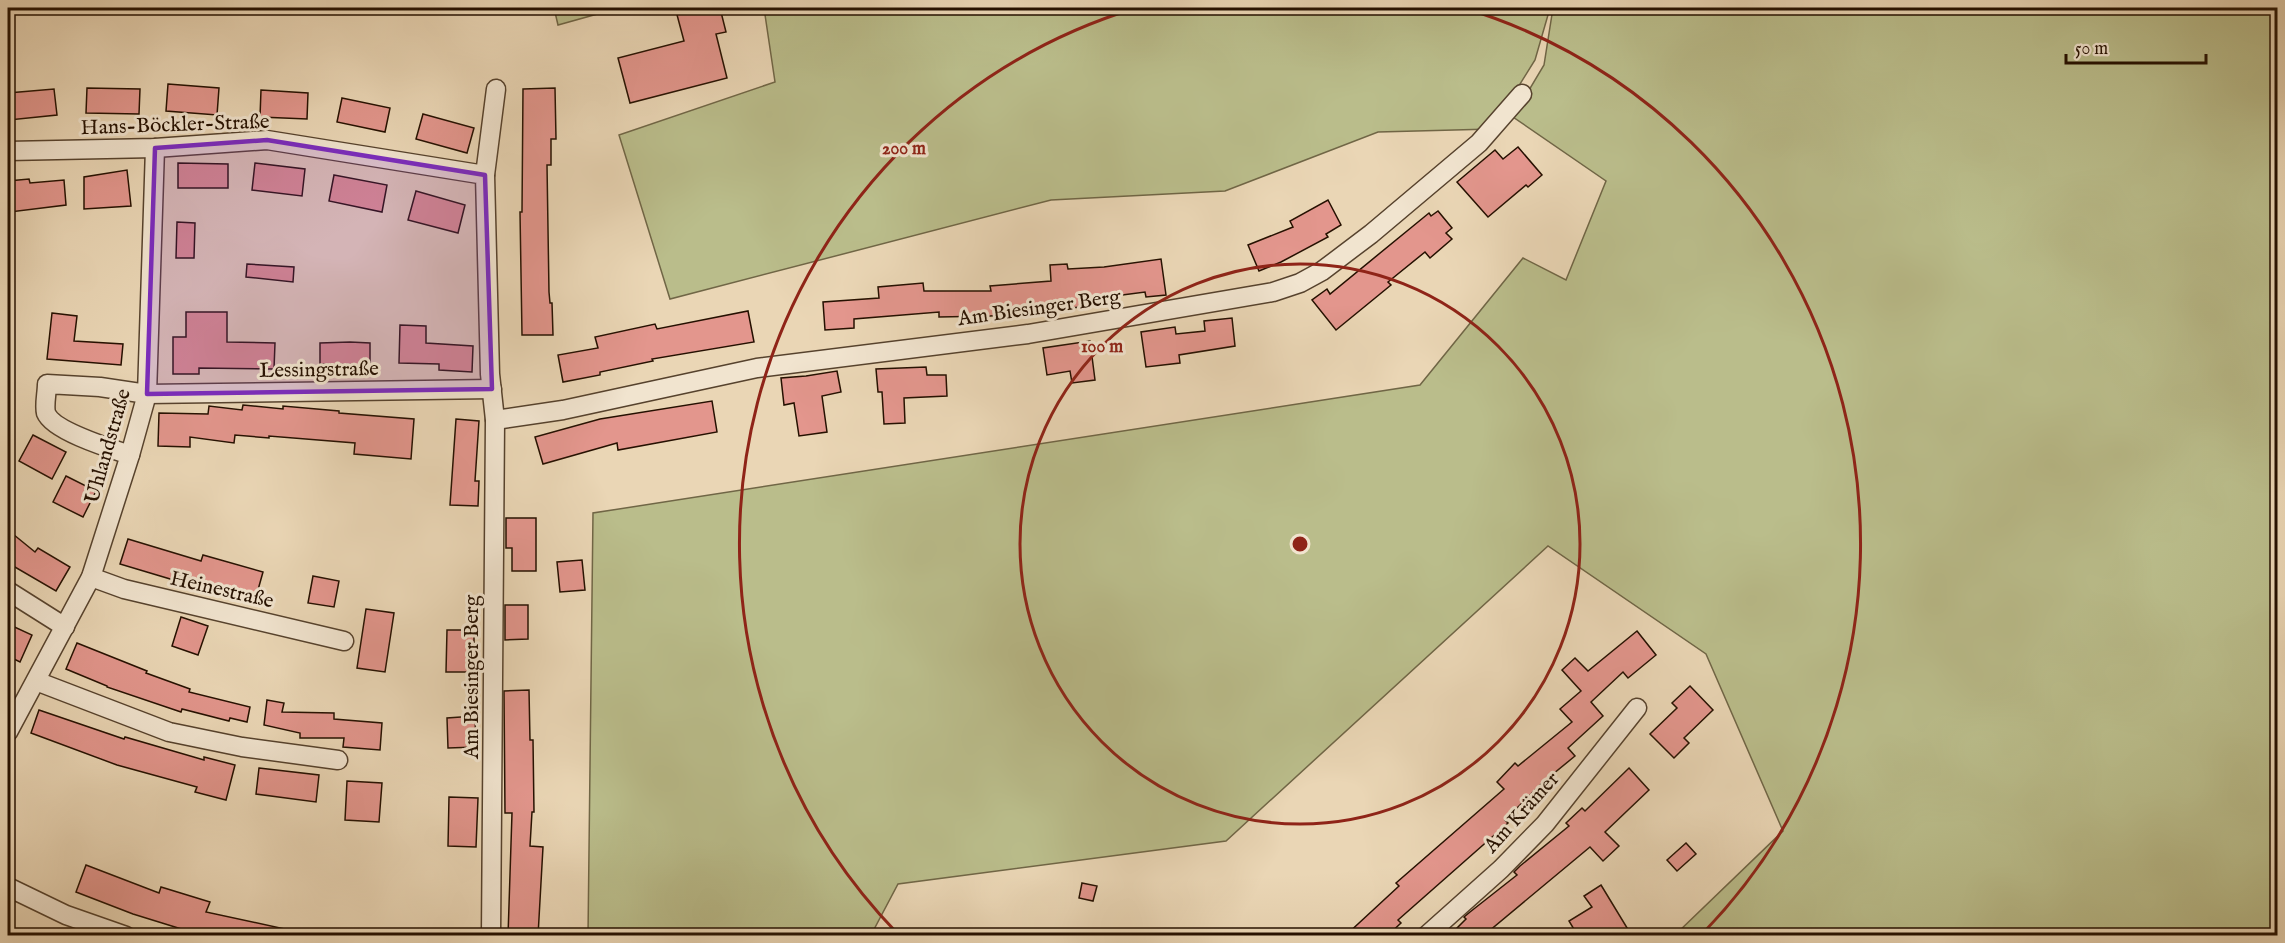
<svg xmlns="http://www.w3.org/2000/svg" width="2285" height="943" viewBox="0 0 2285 943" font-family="'IM FELL English',serif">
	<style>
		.green { fill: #babd8b; stroke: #706646; stroke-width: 1.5 }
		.building { fill: #e3968d; stroke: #251000; stroke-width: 1.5 }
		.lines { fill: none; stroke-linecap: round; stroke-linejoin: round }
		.minor-casing { stroke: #56422d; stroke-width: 21 }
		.minor { stroke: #f1e4cf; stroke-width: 18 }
		.marked { fill: #7b2cbf; fill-opacity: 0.2; stroke: #7b2cbf; stroke-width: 4.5; stroke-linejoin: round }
		.ring { fill: none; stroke: #8f2418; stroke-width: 3 }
		.labels { text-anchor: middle; stroke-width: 6; stroke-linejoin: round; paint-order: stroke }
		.street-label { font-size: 21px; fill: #251000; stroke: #f1e4cf }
		.centre { fill: #8f2418; stroke: #f1e4cf; stroke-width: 3 }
		.ring-label { font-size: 18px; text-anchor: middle; font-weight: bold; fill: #8f2418; stroke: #f1e4cf; stroke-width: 6; stroke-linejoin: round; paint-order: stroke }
	</style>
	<rect width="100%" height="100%" fill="#ead6b5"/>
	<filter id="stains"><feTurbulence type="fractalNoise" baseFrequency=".00333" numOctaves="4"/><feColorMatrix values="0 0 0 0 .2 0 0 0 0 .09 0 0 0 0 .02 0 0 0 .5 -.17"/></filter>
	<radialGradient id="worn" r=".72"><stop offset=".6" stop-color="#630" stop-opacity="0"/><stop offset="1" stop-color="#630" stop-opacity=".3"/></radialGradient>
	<g class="green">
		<path d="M 554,8 L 619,8 L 558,25 Z"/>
		<path d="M 764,8 L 1550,8 L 1535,60 L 1492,129 L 1378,132 L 1225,191 L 1051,200 L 670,299 L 619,135 L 775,82 Z"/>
		<path d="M 1553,8 L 2277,8 L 2277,935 L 1675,935 L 1783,831 L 1706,654 L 1548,546 L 1226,841 L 898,884 L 871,935 L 588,936 L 593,513 L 1420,385 L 1523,258 L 1566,280 L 1606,181 L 1513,117 L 1544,65 Z"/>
	</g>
	<g class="building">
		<path d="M 689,8 L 720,8 L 726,32 L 716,34 L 727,78 L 630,103 L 618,58 L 684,41 L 676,11 Z"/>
		<path d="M 168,84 L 219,88 L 217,115 L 166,111 Z"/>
		<path d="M 87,88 L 140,89 L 139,114 L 86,113 Z"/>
		<path d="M 555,88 L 556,139 L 551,139 L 551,165 L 547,165 L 549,292 L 550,303 L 552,303 L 553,335 L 522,335 L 520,212 L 522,212 L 523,89 Z"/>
		<path d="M 54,89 L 57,115 L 9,120 L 8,93 Z"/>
		<path d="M 261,90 L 308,93 L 307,119 L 260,117 Z"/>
		<path d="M 342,98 L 390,108 L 385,132 L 337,122 Z"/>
		<path d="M 423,114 L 474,128 L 467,153 L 416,139 Z"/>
		<path d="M 1518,147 L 1542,175 L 1528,187 L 1526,185 L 1488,217 L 1457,182 L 1495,150 L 1503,159 Z"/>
		<path d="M 178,163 L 228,164 L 228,188 L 178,188 Z"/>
		<path d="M 255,163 L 305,169 L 302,196 L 252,190 Z"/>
		<path d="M 127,170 L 131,206 L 84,209 L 84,177 Z"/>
		<path d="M 334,175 L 387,185 L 382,212 L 329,201 Z"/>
		<path d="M 29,179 L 30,183 L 64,180 L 66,205 L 10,212 L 8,181 Z"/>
		<path d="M 416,191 L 465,205 L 458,233 L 408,220 Z"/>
		<path d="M 1328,200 L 1341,225 L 1326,234 L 1328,237 L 1281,262 L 1259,271 L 1248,245 L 1293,227 L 1290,221 Z"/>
		<path d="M 1438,211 L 1452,228 L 1446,233 L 1452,239 L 1430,258 L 1425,252 L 1388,282 L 1391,285 L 1336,330 L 1312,300 L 1327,289 L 1330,294 L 1429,213 L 1431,216 Z"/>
		<path d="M 177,222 L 195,223 L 194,258 L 176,258 Z"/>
		<path d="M 1161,259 L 1166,295 L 1146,297 L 1145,292 L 1107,297 L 1107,305 L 1045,310 L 1046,312 L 990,316 L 939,317 L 939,312 L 854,319 L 854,328 L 825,330 L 823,302 L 879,298 L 878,287 L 923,283 L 924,291 L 991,291 L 990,286 L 1051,281 L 1050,265 L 1067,264 L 1068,269 L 1104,267 Z"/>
		<path d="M 247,264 L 294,267 L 293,282 L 246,277 Z"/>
		<path d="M 748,311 L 754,342 L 652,359 L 653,361 L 600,372 L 600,375 L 563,382 L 558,355 L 598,348 L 595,337 L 655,324 L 657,329 Z"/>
		<path d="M 186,312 L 227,312 L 227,342 L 275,343 L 274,369 L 199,368 L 199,374 L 173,374 L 173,337 L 186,337 Z"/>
		<path d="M 52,313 L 77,316 L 74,341 L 123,344 L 121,365 L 47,359 Z"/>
		<path d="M 1232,318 L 1235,346 L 1179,355 L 1180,363 L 1146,367 L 1141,332 L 1175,327 L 1176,334 L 1205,331 L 1204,321 Z"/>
		<path d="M 400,325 L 426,326 L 426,343 L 473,346 L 472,372 L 439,370 L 439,364 L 399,363 Z"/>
		<path d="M 1090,341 L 1095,380 L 1072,383 L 1070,371 L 1047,375 L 1043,348 Z"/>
		<path d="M 350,342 L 370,343 L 370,365 L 320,364 L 320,343 Z"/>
		<path d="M 926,367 L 927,375 L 946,375 L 947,396 L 904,398 L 905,423 L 884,424 L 882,392 L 878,392 L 876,369 Z"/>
		<path d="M 837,371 L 841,392 L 822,396 L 827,432 L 799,436 L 794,403 L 784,405 L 781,378 L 806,376 Z"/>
		<path d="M 712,401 L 717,432 L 618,450 L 617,443 L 543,464 L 535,437 L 600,419 Z"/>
		<path d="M 243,405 L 283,409 L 283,406 L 339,411 L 339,413 L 414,419 L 411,459 L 354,454 L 355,443 L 269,436 L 269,438 L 235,435 L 234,443 L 190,437 L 190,447 L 158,446 L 159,413 L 208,414 L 209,406 L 242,410 Z"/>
		<path d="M 456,419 L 479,421 L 475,481 L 479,481 L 478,506 L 450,505 Z"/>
		<path d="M 33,435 L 66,452 L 52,479 L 19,461 Z"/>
		<path d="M 66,476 L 96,491 L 83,517 L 53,502 Z"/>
		<path d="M 506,518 L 536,518 L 536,571 L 512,571 L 512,548 L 506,548 Z"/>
		<path d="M 8,530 L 35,552 L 38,548 L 70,567 L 56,591 L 8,563 Z"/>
		<path d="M 128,539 L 201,561 L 203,555 L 263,572 L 256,597 L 179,575 L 177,581 L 120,564 Z"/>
		<path d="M 582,560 L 585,590 L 560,592 L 557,562 Z"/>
		<path d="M 313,576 L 339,581 L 334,607 L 308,603 Z"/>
		<path d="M 505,605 L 528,605 L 528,639 L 505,640 Z"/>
		<path d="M 366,609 L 394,613 L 385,672 L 357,668 Z"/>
		<path d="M 181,617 L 208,626 L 198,655 L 172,646 Z"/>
		<path d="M 8,624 L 32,635 L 20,662 L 8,656 Z"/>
		<path d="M 447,630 L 474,630 L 474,672 L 446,672 Z"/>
		<path d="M 1637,631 L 1656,655 L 1628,678 L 1623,672 L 1591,702 L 1603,716 L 1568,748 L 1575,756 L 1542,783 L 1505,820 L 1508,823 L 1398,920 L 1401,923 L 1387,936 L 1345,936 L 1399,886 L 1396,883 L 1504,789 L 1497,782 L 1515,763 L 1518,766 L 1572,722 L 1560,709 L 1581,691 L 1562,670 L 1575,658 L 1588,671 Z"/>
		<path d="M 77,643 L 147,671 L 146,673 L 190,689 L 189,692 L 250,707 L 247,722 L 230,718 L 229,721 L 182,709 L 181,712 L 107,687 L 107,686 L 66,669 Z"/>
		<path d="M 1690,686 L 1713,710 L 1684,738 L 1689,743 L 1674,758 L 1650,734 L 1677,708 L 1672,703 Z"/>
		<path d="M 529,690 L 530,740 L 533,740 L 534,812 L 532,812 L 530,846 L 543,847 L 538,936 L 508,936 L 512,813 L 505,813 L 504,691 Z"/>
		<path d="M 267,700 L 284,703 L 282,712 L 334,713 L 334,719 L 382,723 L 380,750 L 343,747 L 344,738 L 300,738 L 300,733 L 264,725 Z"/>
		<path d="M 39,710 L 124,739 L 125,737 L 204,760 L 204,757 L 235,765 L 226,800 L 195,792 L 197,787 L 117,765 L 31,733 Z"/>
		<path d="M 475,716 L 476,747 L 448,748 L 447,718 Z"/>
		<path d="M 259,768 L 319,775 L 316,802 L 256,794 Z"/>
		<path d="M 1629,768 L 1649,790 L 1605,832 L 1619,846 L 1603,861 L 1590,847 L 1483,936 L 1449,936 L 1466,919 L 1464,917 L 1470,912 L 1517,875 L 1514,872 L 1520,866 L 1569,826 L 1566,823 L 1582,808 L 1585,811 Z"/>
		<path d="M 347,781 L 382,783 L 379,822 L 345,820 Z"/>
		<path d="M 449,797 L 478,798 L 476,847 L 448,846 Z"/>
		<path d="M 1686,843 L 1696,854 L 1677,871 L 1667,860 Z"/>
		<path d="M 86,865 L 159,893 L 161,887 L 210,902 L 206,912 L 285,929 L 284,936 L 204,936 L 133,914 L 76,892 Z"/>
		<path d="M 1082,883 L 1097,886 L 1093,901 L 1079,898 Z"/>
		<path d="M 1601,885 L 1632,936 L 1578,936 L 1569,921 L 1592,907 L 1584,896 Z"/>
	</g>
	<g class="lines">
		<defs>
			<g id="minor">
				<path d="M 8,151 L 155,148 L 267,140 L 485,175 L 490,374 L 495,420 L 491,936"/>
				<path d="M 485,175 L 496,89"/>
				<path d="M 495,420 L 563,410 L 757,368 L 1028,334 L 1273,292 L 1300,283 L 1322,271 L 1371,234 L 1479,143 L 1522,94"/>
				<path d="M 130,455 C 112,449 53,431 46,413 C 44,405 47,393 47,384 L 100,387 L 147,394 L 492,389"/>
				<path d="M 91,577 L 124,589 L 344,641"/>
				<path d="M 8,591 L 65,627"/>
				<path d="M 36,681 L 169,732 L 242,747 L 338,760"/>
				<path d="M 8,732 L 91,577 L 130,455 L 147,394 L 155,148"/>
				<path d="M 8,887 L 66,915 L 126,936"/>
				<path d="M 1426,936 L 1501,869 L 1545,824 L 1637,708"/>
			</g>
		</defs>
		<use href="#minor" class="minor-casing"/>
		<use href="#minor" class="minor"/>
	</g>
	<path class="marked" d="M 267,140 L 485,175 L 492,389 L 147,394 L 155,148 Z"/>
	<g class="ring">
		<circle cx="1300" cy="544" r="280"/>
		<path d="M897 933A560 560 0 0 1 1136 8M1464 8A560 560 0 0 1 1703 933"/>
	</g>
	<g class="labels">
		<g class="street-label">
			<text transform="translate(175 124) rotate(-2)" y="7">Hans-Böckler-Straße</text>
			<text transform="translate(1039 307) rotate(-8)" y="7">Am Biesinger Berg</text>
			<text transform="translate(319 369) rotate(-1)" y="7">Lessingstraße</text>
			<text transform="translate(107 446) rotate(-74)" y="7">Uhlandstraße</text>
			<text transform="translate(222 589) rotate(13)" y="7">Heinestraße</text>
			<text transform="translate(471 677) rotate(-90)" y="7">Am Biesinger Berg</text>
			<text transform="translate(1521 812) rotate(-48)" y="7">Am Krämer</text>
		</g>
	</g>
	<circle cx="1300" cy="544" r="9" class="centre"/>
	<g class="ring-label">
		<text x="904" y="154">200 m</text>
		<text x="1102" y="352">100 m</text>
	</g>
	<rect width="2285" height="943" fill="none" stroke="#ead6b5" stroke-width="30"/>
	<rect x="9" y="9" width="2267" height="925" fill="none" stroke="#251000" stroke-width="3"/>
	<rect x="15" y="15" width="2255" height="913" fill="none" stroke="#251000" stroke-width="1.5"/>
	<path d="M2066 54v9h140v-9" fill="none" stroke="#251000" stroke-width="3"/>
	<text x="2075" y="54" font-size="18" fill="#251000" stroke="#f1e4cf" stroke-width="4.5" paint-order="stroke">50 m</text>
	<rect width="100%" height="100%" filter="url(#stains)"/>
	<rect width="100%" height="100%" fill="url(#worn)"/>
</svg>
